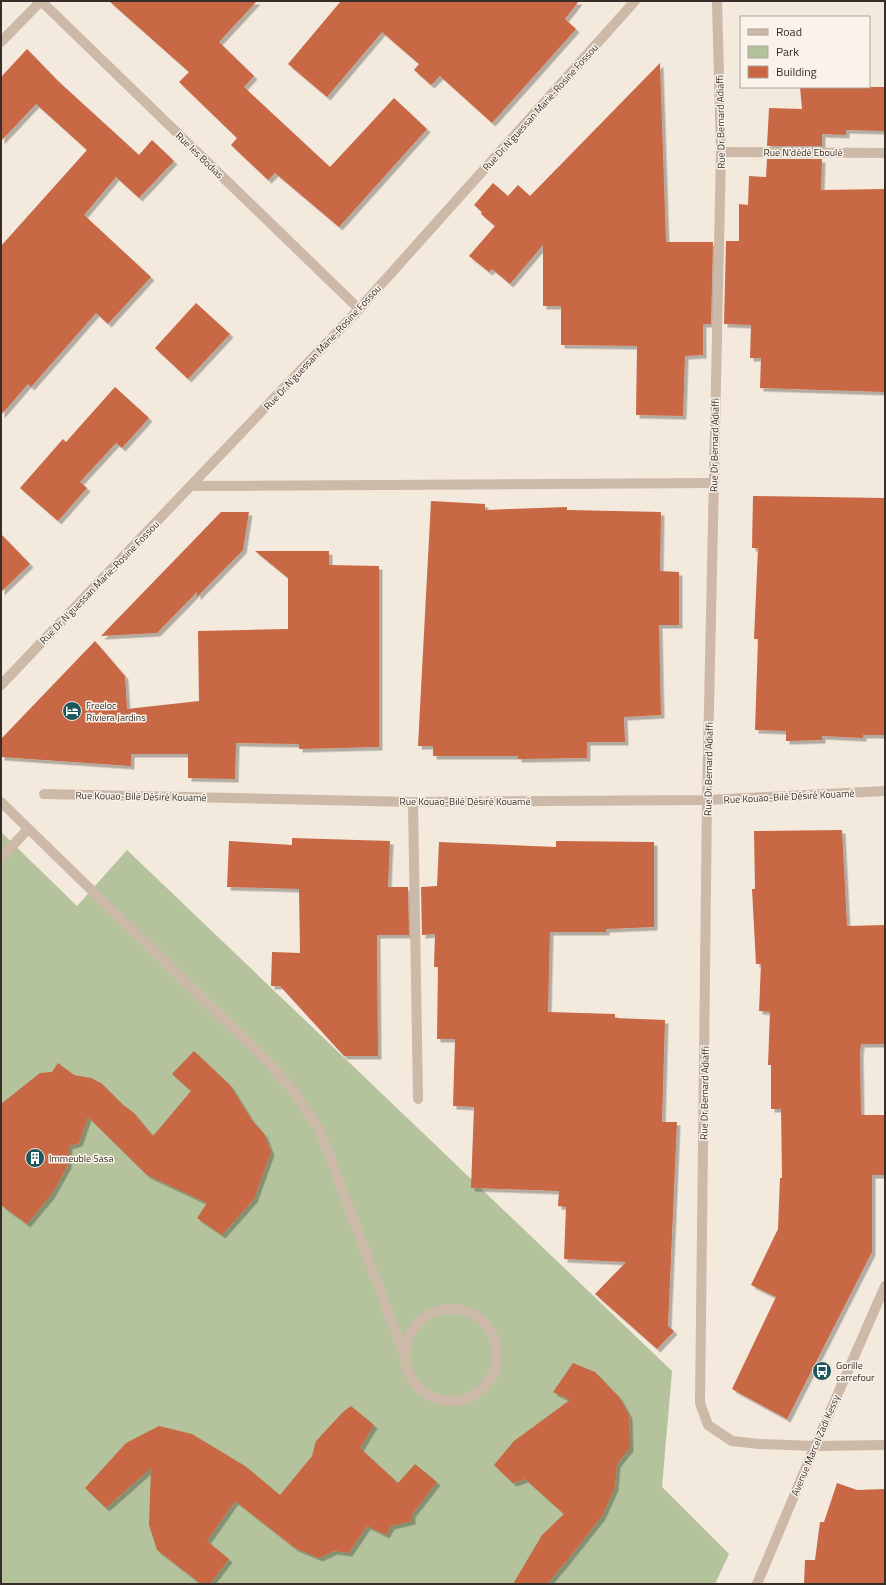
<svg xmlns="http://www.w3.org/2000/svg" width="886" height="1585" viewBox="0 0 886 1585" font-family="'Titillium Web',sans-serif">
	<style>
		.green { fill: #b5c39c }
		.building { fill: #c96745; filter: url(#shadow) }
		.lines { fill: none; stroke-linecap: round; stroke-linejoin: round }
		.minor { stroke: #ccb9a8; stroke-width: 10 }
		.labels { text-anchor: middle; stroke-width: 3; stroke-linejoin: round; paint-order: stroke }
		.street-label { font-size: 10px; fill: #382e29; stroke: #faf3ea }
		.poi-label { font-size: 10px; fill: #382e29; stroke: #faf3ea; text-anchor: start }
	</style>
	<defs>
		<filter id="shadow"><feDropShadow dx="3.5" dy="3.5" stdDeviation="0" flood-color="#0004"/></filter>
	</defs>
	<rect width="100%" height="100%" fill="#f3e9dd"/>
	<path class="green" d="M 1,832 L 77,906 L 127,850 L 672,1371 L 662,1487 L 729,1554 L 715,1584 L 1,1584 Z"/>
	<g class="building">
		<path d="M 109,1 L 257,1 L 219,42 L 254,76 L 244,87 L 330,167 L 394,98 L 427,129 L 339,227 L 275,173 L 268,180 L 231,145 L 237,138 L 179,82 L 189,72 Z"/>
		<path d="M 341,1 L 579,1 L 565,19 L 576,29 L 492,123 L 440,76 L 431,85 L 414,70 L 419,64 L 382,32 L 327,97 L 288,64 Z"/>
		<path d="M 27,49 L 58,81 L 139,155 L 152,140 L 174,161 L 139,198 L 116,177 L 84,215 L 151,277 L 108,324 L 96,313 L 31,387 L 28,384 L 1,415 L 1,246 L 87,150 L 36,104 L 1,141 L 1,77 Z"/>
		<path d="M 660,63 L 666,242 L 713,242 L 711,324 L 703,324 L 703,355 L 685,356 L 683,416 L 636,415 L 637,346 L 561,345 L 561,306 L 543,306 L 543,245 L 510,284 L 492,269 L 489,272 L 469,256 L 495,226 L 481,214 L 482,212 L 474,205 L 493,183 L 508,196 L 518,185 L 530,196 Z"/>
		<path d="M 800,87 L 885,87 L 885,131 L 846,130 L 846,135 L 822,134 L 822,146 L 767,146 L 769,108 L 802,109 Z"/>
		<path d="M 767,159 L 822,159 L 821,190 L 885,189 L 885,392 L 760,388 L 761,358 L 750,358 L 751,325 L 724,324 L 726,241 L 739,241 L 739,204 L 748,205 L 749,176 L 766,177 Z"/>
		<path d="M 196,303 L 230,334 L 188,379 L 155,348 Z"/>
		<path d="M 115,387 L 149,418 L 122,448 L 116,443 L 80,482 L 87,488 L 58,521 L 20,488 L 63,439 L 66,442 Z"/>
		<path d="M 753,496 L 885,498 L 885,735 L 863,735 L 863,738 L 822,736 L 822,740 L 786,741 L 786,731 L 755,730 L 758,639 L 754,639 L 758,548 L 752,548 Z"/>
		<path d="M 431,501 L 485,504 L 485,510 L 567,507 L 567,510 L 661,512 L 660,571 L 679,572 L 679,625 L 659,625 L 661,715 L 624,717 L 625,742 L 587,742 L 587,758 L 518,759 L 518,756 L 433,756 L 433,746 L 418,746 Z"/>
		<path d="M 221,512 L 249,512 L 243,550 L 197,597 L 197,592 L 157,633 L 101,636 Z"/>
		<path d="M 1,534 L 30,564 L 1,592 Z"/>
		<path d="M 255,551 L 329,551 L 329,565 L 379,566 L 379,747 L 299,749 L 299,744 L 236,743 L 235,779 L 188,778 L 188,754 L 131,754 L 131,766 L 1,757 L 1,739 L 95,641 L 125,676 L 127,709 L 199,701 L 198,631 L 288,629 L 288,578 Z"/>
		<path d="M 842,830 L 847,926 L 885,925 L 885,1044 L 861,1044 L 860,1052 L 861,1115 L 885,1115 L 885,1175 L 872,1175 L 872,1252 L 787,1419 L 732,1389 L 776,1297 L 751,1285 L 778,1229 L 780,1178 L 782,1178 L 781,1109 L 771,1109 L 771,1065 L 768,1065 L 770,1012 L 759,1011 L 761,964 L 756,964 L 752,889 L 755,889 L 754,831 Z"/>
		<path d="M 292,838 L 390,841 L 388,887 L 408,887 L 409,935 L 377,935 L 378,1056 L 344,1056 L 280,986 L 271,986 L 272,952 L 300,953 L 299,889 L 227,887 L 229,841 L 292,845 Z"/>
		<path d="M 556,841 L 654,842 L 654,927 L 606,929 L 606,932 L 550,932 L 548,1012 L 615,1014 L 615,1018 L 665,1020 L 662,1122 L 677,1122 L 668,1326 L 674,1331 L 657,1349 L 595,1294 L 626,1262 L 564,1259 L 566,1207 L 558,1206 L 559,1191 L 471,1188 L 474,1107 L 453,1106 L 455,1039 L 437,1039 L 438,967 L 434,967 L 435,934 L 422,935 L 421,887 L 437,886 L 439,842 L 556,847 Z"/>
		<path d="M 194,1051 L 230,1085 L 251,1119 L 264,1134 L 271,1152 L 254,1199 L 222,1235 L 197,1218 L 207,1203 L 147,1175 L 88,1117 L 79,1143 L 69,1146 L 68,1165 L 51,1195 L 27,1224 L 1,1205 L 1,1104 L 40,1073 L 52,1072 L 58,1063 L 74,1075 L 91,1078 L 101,1083 L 123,1105 L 133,1112 L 153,1136 L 191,1091 L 172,1074 Z"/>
		<path d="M 573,1363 L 595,1372 L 619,1397 L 629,1415 L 630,1448 L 617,1464 L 615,1487 L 602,1516 L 568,1559 L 547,1584 L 513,1584 L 542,1535 L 564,1514 L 525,1479 L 513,1483 L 494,1465 L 514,1441 L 570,1400 L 553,1392 Z"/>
		<path d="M 351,1406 L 374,1425 L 360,1448 L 398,1483 L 415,1464 L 437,1482 L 412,1514 L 412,1521 L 391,1526 L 386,1535 L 367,1526 L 349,1553 L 334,1551 L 319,1558 L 295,1548 L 235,1501 L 207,1541 L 229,1559 L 210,1584 L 201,1584 L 157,1550 L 149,1525 L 151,1468 L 106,1508 L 85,1488 L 126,1443 L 159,1426 L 192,1434 L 245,1466 L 280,1495 L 312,1456 L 316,1441 L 343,1412 Z"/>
		<path d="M 837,1483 L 857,1490 L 885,1489 L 885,1584 L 804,1584 L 805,1560 L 815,1560 L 820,1522 L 824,1522 Z"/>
	</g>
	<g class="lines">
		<g class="minor">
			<path d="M 41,1 L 359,309"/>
			<path d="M 717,1 L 721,152 L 707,800 L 700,1403 L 708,1425 L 732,1441 L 759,1444 L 815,1446 L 885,1445"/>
			<path d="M 1,42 L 41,1"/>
			<path d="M 721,152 L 885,153"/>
			<path d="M 192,486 L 713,483"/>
			<path d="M 1,685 L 359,309 L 635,1"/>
			<path d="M 44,794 L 413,802 L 707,800 L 885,791"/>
			<path d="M 1,802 L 270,1064 L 294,1092 L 320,1131 L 404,1354"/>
			<path d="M 413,802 L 418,1099"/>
			<path d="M 1,858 L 28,829"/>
			<circle cx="451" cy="1355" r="46"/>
			<path d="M 757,1584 L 815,1446 L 885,1286"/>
		</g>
	</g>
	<defs>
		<symbol id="hotel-disc" viewBox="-11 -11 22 22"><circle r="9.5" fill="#1d565b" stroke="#faf3ea"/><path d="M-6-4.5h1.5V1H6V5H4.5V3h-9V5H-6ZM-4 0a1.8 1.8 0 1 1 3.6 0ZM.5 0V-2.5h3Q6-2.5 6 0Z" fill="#fff"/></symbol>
		<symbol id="building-disc" viewBox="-11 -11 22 22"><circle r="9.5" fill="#1d565b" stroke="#faf3ea"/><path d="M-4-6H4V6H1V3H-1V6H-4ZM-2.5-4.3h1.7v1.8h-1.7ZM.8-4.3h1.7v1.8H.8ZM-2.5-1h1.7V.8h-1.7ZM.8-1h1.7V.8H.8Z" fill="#fff"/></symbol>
		<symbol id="bus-disc" viewBox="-11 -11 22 22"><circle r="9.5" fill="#1d565b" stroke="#faf3ea"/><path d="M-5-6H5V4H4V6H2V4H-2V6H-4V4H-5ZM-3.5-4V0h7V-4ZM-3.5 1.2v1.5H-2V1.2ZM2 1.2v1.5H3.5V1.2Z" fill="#fff"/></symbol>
	</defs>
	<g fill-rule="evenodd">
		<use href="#hotel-disc" x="61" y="700" width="22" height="22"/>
		<use href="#building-disc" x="24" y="1147" width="22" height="22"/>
		<use href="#bus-disc" x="811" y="1360" width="22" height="22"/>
	</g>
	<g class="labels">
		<g class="street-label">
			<text transform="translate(540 107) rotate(-48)" y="4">Rue Dr N'guessan Marie-Rosine Fossou</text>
			<text transform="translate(720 122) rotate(-91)" y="4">Rue Dr Bernard Adiaffi</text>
			<text x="803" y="156">Rue N'dédé Eboulé</text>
			<text transform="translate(200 155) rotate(44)" y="4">Rue les Bodias</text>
			<text transform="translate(322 347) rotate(-47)" y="4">Rue Dr N'guessan Marie-Rosine Fossou</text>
			<text transform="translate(714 445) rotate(-89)" y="4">Rue Dr Bernard Adiaffi</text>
			<text transform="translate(99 582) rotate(-46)" y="4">Rue Dr N'guessan Marie-Rosine Fossou</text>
			<text transform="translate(708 769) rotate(-89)" y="4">Rue Dr Bernard Adiaffi</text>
			<text transform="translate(141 796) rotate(1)" y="4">Rue Kouao-Bilé Désiré Kouamé</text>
			<text transform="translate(789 796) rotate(-3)" y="4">Rue Kouao-Bilé Désiré Kouamé</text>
			<text x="465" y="805">Rue Kouao-Bilé Désiré Kouamé</text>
			<text transform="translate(704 1093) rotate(-89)" y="4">Rue Dr Bernard Adiaffi</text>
			<text transform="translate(815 1445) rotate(-67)" y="4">Avenue Marcel Zadi Kessy</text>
		</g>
		<g class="poi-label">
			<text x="86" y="709">Freeloc<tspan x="86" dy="12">Riviera Jardins</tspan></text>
			<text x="49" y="1162">Immeuble Sasa</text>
			<text x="836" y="1369">Gorille<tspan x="836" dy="12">carrefour</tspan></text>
		</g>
	</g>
	<rect width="886" height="1585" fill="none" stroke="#382e29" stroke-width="4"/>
	<rect x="740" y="16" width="130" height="72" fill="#faf3ea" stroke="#aca49d"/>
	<rect x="748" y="29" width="20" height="6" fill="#ccb9a8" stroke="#aca49d"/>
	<text x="776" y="36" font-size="12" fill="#382e29">Road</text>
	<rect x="748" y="46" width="20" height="12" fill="#b5c39c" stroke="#aca49d"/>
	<text x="776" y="56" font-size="12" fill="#382e29">Park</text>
	<rect x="748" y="66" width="20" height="12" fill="#c96745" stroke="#aca49d"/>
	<text x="776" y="76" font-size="12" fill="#382e29">Building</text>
</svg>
